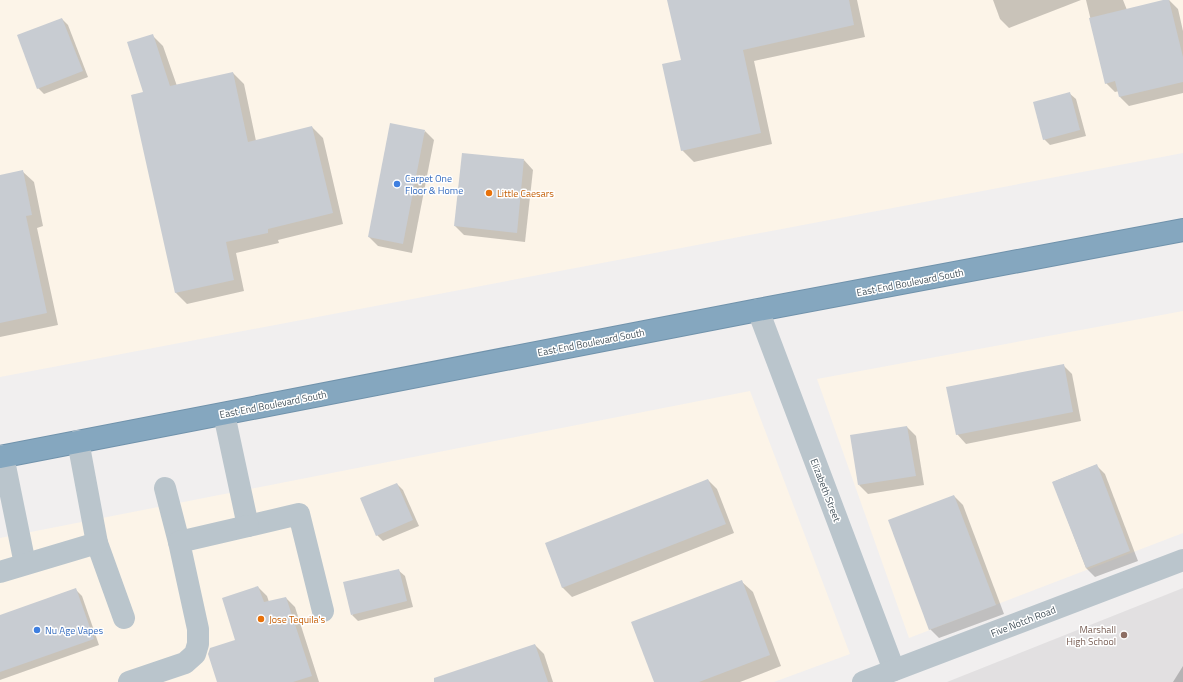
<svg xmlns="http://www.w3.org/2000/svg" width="1183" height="682" viewBox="0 0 1183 682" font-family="'Titillium Web',sans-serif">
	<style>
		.commercial { fill: #fcf4e8 }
		.education { fill: #e2e0e1 }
		.shadow { fill: #0003 }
		.building { fill: #c8ccd2 }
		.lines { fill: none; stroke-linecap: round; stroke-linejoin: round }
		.highway-casing { stroke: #7092ab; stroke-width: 24 }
		.minor { stroke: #bac5cc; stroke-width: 22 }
		.highway { stroke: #85a7bf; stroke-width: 22 }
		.shop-dot { fill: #3f7fe0; stroke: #fff; stroke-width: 1.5 }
		.food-dot { fill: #e8710a; stroke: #fff; stroke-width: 1.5 }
		.education-dot { fill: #8d6e63; stroke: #fff; stroke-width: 1.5 }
		.labels { text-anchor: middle; stroke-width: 3; stroke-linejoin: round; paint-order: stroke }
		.shop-label { font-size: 10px; fill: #366cbe; stroke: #fff; text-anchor: start }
		.food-label { font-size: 10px; fill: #c56008; stroke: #fff; text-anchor: start }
		.street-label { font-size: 10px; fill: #46545d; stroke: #fff }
		.education-label { font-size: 10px; fill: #785e54; stroke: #fff; text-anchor: end }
	</style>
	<rect width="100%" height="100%" fill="#f1efef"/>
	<g class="commercial">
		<path d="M 0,0 L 1183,0 L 1183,153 L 0,377 Z"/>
		<path d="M 1183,311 L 1183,533 L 909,638 L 817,379 Z"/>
		<path d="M 750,391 L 850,654 L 774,682 L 0,682 L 0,538 Z"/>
	</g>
	<path class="education" d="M 1183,588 L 1183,682 L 947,682 Z"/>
	<g class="shadow">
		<path d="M 668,0 L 857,0 L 865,37 L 754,61 L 772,144 L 694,162 L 682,150 L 682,60 Z"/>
		<path d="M 993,0 L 1081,0 L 1009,28 L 1000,19 Z"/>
		<path d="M 1086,0 L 1123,0 L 1127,10 L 1169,0 L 1178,9 L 1183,31 L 1183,93 L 1129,106 L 1120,97 L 1119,91 L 1115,92 L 1106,83 Z"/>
		<path d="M 62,19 L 68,25 L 88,77 L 44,94 L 38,88 Z"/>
		<path d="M 152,35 L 163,46 L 177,86 L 233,73 L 244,84 L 256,141 L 312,127 L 323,138 L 343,224 L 278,240 L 279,243 L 236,253 L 244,291 L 187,304 L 176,293 L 132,95 L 144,93 Z"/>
		<path d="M 1069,93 L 1076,99 L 1086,136 L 1050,145 L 1044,139 Z"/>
		<path d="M 425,131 L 434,140 L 412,253 L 378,246 L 369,237 Z"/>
		<path d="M 524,160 L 533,170 L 525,242 L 464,235 L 455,226 Z"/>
		<path d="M 22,171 L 34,182 L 43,226 L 37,228 L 58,325 L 0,337 L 0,176 Z"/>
		<path d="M 1063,365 L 1072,374 L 1081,421 L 966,444 L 957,434 Z"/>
		<path d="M 907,427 L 916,436 L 924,485 L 868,494 L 859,485 Z"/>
		<path d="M 1096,465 L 1105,474 L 1138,561 L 1095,577 L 1086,568 L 1053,482 Z"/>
		<path d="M 708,480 L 717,489 L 734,533 L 572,597 L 563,588 L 546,544 Z"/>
		<path d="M 397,484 L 403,490 L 419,526 L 383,541 L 377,535 Z"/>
		<path d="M 954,496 L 963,505 L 1004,614 L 939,638 L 930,629 Z"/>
		<path d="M 398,570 L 405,576 L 413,607 L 358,621 L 352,615 Z"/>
		<path d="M 741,581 L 753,592 L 781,666 L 740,682 L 655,682 Z"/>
		<path d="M 258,587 L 267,596 L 269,602 L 286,598 L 295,607 L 319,682 L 218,682 Z"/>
		<path d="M 75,589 L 82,596 L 99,645 L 0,680 L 0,616 Z"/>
		<path d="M 535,645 L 544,654 L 553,682 L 461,682 Z"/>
		<path d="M 1183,666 L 1183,682 L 1173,682 Z"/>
	</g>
	<g class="building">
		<path d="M 667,0 L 849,0 L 854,25 L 743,50 L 761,133 L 681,151 L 662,64 L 681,60 Z"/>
		<path d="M 1163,0 L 1169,0 L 1183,57 L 1183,82 L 1119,97 L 1115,81 L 1105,84 L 1089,18 Z"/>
		<path d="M 62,18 L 83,71 L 37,89 L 17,35 Z"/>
		<path d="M 153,34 L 170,86 L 233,72 L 248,142 L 312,126 L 333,213 L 268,229 L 268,233 L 226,242 L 234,280 L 175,293 L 131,95 L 143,92 L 127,42 Z"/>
		<path d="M 1070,92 L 1080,130 L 1043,140 L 1033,102 Z"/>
		<path d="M 390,123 L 425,130 L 403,244 L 368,237 Z"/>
		<path d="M 462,153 L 524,159 L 517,233 L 454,226 Z"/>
		<path d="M 23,170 L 32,215 L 26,216 L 47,313 L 0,323 L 0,175 Z"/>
		<path d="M 1064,364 L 1073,412 L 956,435 L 946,387 Z"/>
		<path d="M 907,426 L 916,476 L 858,485 L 850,435 Z"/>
		<path d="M 1097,464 L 1130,551 L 1086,568 L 1052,482 Z"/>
		<path d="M 708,479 L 726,524 L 562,588 L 545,543 Z"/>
		<path d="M 397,483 L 413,520 L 376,536 L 360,498 Z"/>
		<path d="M 954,495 L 996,605 L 929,630 L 888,520 Z"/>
		<path d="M 399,569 L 407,601 L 351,615 L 343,582 Z"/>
		<path d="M 742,580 L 770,655 L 699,682 L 654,682 L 631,622 Z"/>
		<path d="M 258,586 L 264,602 L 286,597 L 312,676 L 293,682 L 217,682 L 208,654 L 210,648 L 235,640 L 222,598 Z"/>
		<path d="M 76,588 L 94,639 L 0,672 L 0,615 Z"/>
		<path d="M 535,644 L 548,682 L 434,682 L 434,678 Z"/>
	</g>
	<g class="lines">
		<defs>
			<path id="highway" d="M 0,457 L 758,310 L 1183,230"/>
		</defs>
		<use href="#highway" class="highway-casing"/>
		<g class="minor">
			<path d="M 758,310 L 894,670"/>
			<path d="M 224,414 L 248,526 L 299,514 L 323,611"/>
			<path d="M 78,441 L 97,543 L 124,618"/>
			<path d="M 3,456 L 25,564"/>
			<path d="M 165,488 L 179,542"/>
			<path d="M 0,572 L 97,543"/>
			<path d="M 129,682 L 185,663 L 195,654 L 198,644 L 198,629 L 179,542 L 248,526"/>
			<path d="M 863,682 L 1183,560"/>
		</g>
		<use href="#highway" class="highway"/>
	</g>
	<g class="shop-dot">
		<circle cx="397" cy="184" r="4"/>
		<circle cx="37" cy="630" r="4"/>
	</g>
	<g class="food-dot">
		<circle cx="489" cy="193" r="4"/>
		<circle cx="261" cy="619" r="4"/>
	</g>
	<circle class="education-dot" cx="1124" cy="635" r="4"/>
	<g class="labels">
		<g class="shop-label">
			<text x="405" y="182">Carpet One<tspan x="405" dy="12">Floor &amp; Home</tspan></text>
			<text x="45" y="634">Nu Age Vapes</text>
		</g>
		<g class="food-label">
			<text x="497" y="197">Little Caesars</text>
			<text x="269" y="623">Jose Tequila's</text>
		</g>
		<g class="street-label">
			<text transform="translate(910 282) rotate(-11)" y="4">East End Boulevard South</text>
			<text transform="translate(591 342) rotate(-11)" y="4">East End Boulevard South</text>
			<text transform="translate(273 404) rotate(-11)" y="4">East End Boulevard South</text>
			<text transform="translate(826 490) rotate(69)" y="4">Elizabeth Street</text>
			<text transform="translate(1023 621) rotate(-21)" y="4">Five Notch Road</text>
		</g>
		<g class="education-label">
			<text x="1116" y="633">Marshall<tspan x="1116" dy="12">High School</tspan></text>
		</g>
	</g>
</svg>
